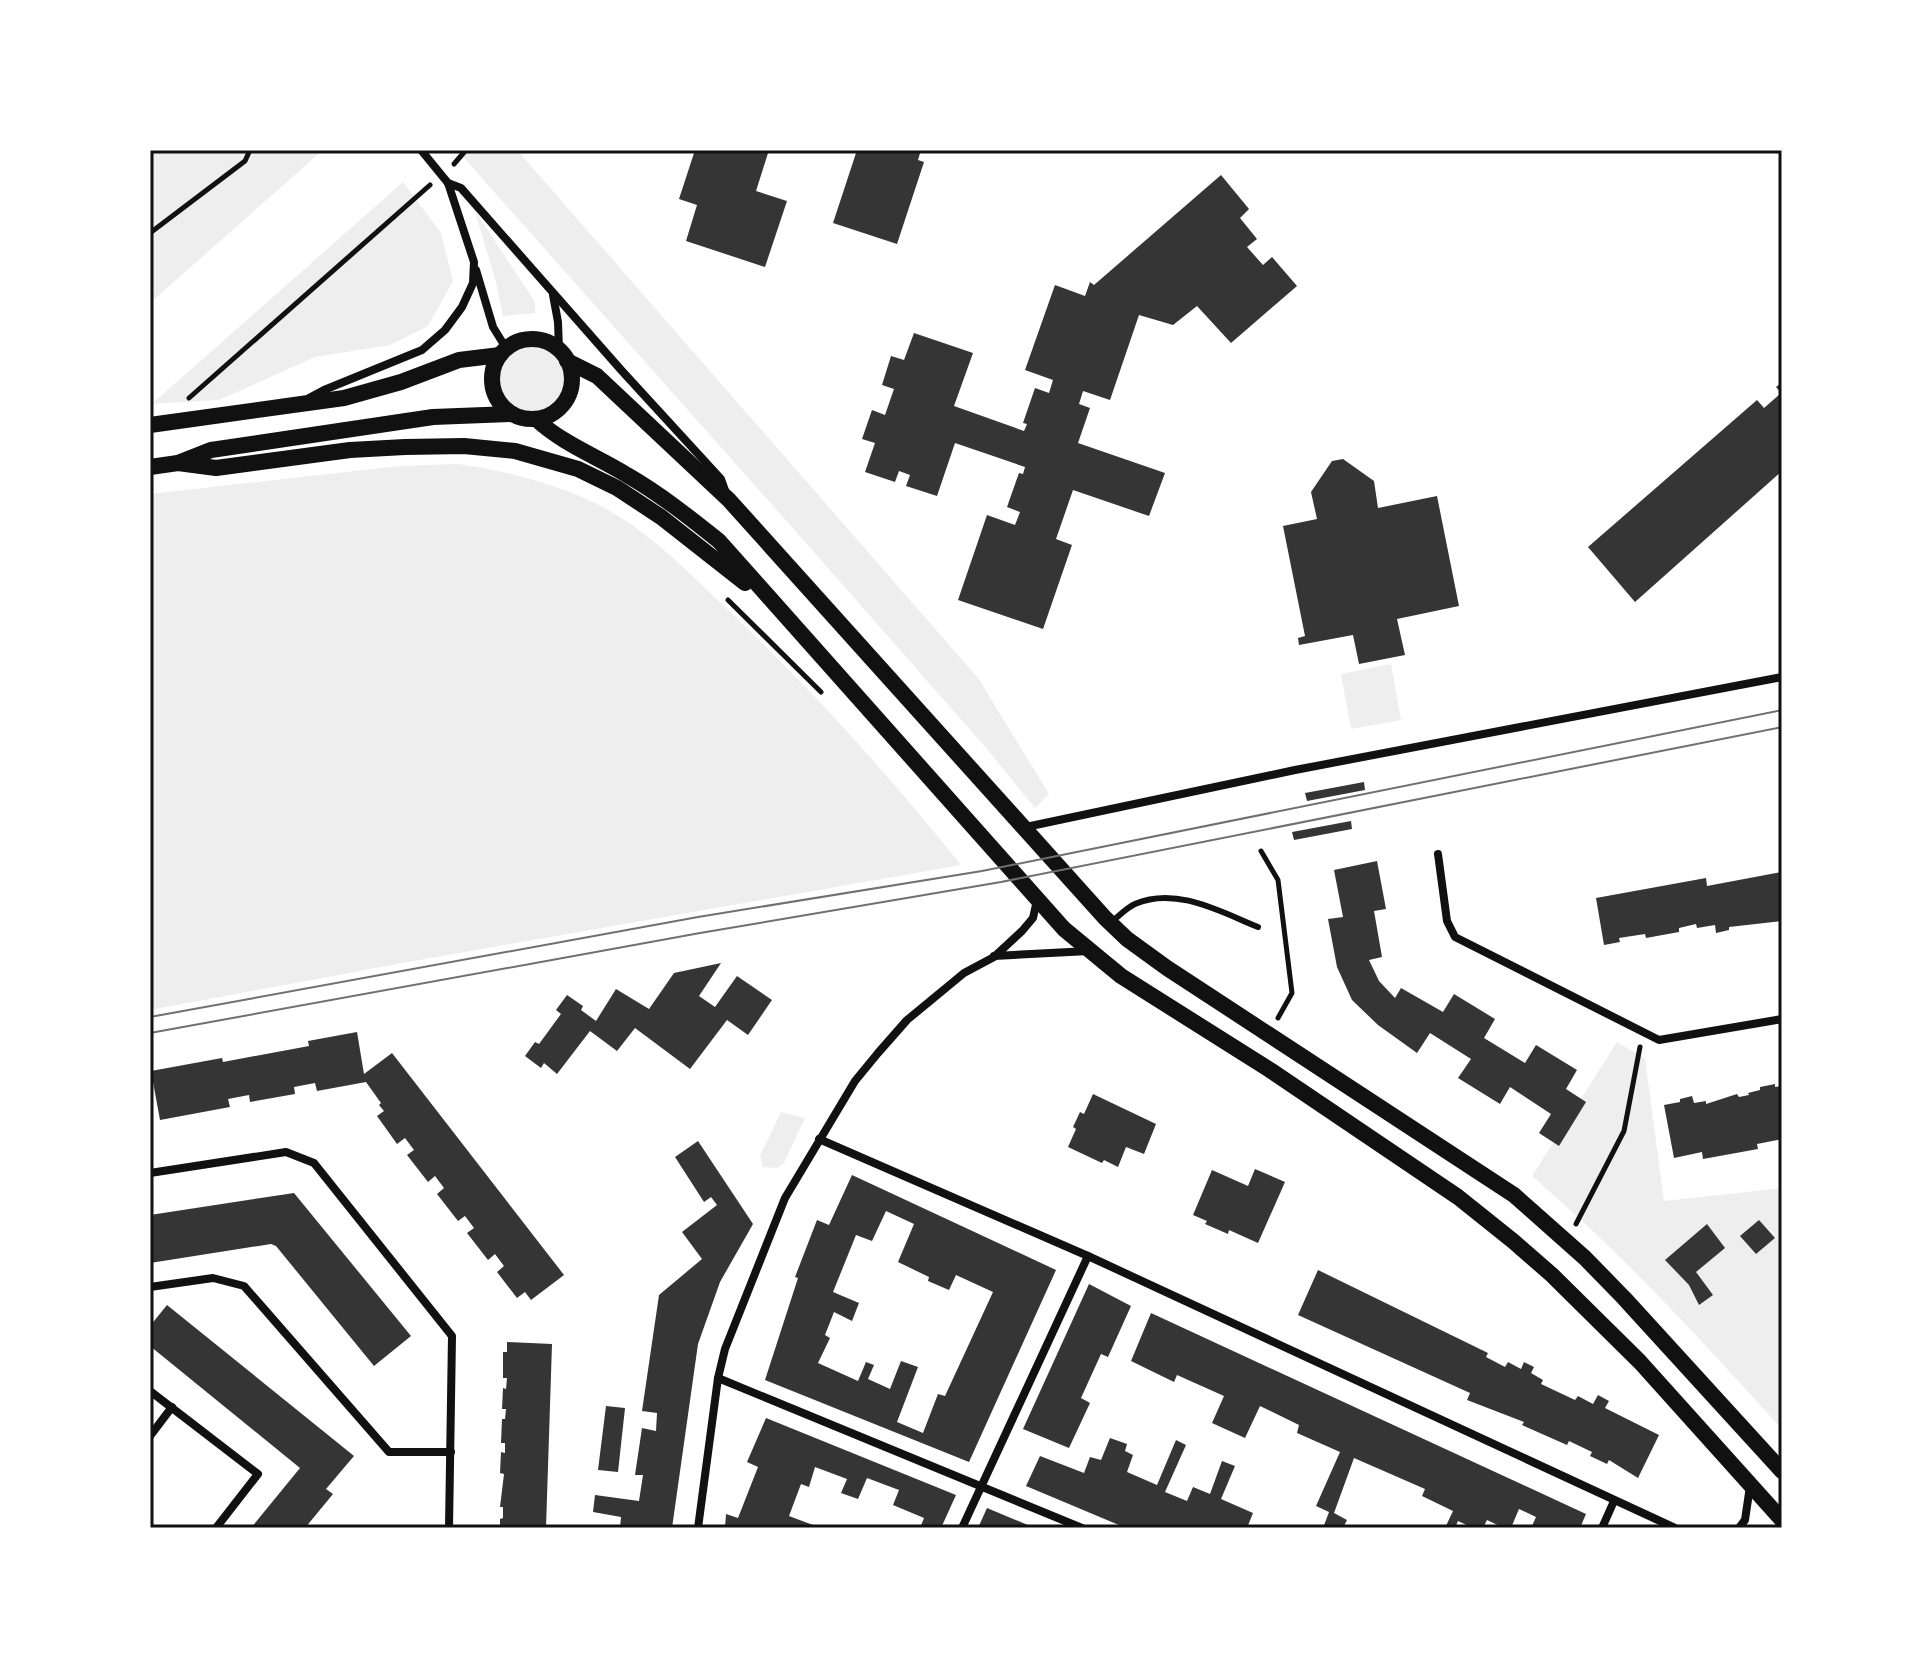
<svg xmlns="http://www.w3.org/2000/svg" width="1932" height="1678" viewBox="0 0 1932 1678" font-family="'IBM Plex Serif',serif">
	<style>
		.green { fill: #eee }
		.building { fill: #353535; fill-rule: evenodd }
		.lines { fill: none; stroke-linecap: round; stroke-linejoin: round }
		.path { stroke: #111; stroke-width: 5 }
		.service { stroke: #111; stroke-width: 6 }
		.minor { stroke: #111; stroke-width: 8 }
		.secondary { stroke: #111; stroke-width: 16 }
		.tram { stroke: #707070; stroke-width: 2 }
		.neatline { fill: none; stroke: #111; stroke-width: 3 }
	</style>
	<rect width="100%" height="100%" fill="#fff"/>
	<g class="green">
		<path d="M 150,150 L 323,150 L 150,303 Z"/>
		<path d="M 457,150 L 517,150 L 978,678 L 1049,794 L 1035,808 L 987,749 L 806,543 Z"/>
		<path d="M 403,182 L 441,233 L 453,281 L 428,326 L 390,345 L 315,357 L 219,400 L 150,404 L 150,401 L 153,403 Z"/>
		<path d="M 474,209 L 535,302 L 535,313 L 503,316 L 496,282 Z"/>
		<circle cx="532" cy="380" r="39"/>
		<path d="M 458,464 C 506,471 553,483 597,504 C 647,529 688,572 728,610 C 812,690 889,775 961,865 L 408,962 L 150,1010 L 150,494 L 399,466 Z"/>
		<path d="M 1391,664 L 1401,720 L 1351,729 L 1341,674 Z"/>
		<path d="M 1617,1042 L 1645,1059 L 1664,1201 L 1782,1188 L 1782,1429 C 1702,1341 1622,1253 1532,1176 Z"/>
		<path d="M 781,1112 L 805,1118 L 784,1163 L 777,1168 L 763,1167 L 760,1156 Z"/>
	</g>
	<g class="building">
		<path d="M 695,150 L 769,150 L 756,191 L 787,201 L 765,267 L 686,241 L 697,205 L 679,199 Z"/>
		<path d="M 857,150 L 921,150 L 918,160 L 924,162 L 897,244 L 833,223 Z"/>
		<path d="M 1221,175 L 1249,209 L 1240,218 L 1257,239 L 1247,247 L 1263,265 L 1272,257 L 1297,286 L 1231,343 L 1197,306 L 1173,325 L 1139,315 L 1110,400 L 1083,391 L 1079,404 L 1090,408 L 1078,443 L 1165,473 L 1149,516 L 1073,490 L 1056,539 L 1072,545 L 1043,629 L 958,600 L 987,515 L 1015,525 L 1020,512 L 1007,507 L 1019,473 L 1023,474 L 1025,467 L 955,443 L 937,496 L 906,486 L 910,475 L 899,471 L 895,482 L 865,472 L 875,443 L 862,439 L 872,410 L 885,415 L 894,389 L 882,385 L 891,356 L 904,360 L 914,333 L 973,353 L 954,406 L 1024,431 L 1027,424 L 1023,423 L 1035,388 L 1049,393 L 1053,380 L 1025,370 L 1055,285 L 1085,296 L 1090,282 L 1094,285 Z"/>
		<path d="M 1782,382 L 1782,471 L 1635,602 L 1588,547 L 1757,400 L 1764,408 L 1781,393 L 1776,387 Z"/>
		<path d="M 1343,459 L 1374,481 L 1378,508 L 1437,496 L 1459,606 L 1397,619 L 1405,655 L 1359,664 L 1353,635 L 1299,645 L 1298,638 L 1305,636 L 1283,526 L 1317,519 L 1311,492 L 1332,461 Z"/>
		<path d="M 1364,782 L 1365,790 L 1307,801 L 1305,793 Z"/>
		<path d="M 1351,821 L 1352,829 L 1294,840 L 1292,832 Z"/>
		<path d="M 1377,861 L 1386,909 L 1374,911 L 1382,957 L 1369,960 L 1379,981 L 1395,998 L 1401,988 L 1443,1012 L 1454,994 L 1495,1019 L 1484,1038 L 1525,1063 L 1536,1045 L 1577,1070 L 1566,1089 L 1586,1102 L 1559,1146 L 1539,1133 L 1551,1114 L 1510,1087 L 1500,1104 L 1458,1078 L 1471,1059 L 1430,1033 L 1417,1053 L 1378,1025 L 1352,1000 L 1337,967 L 1328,919 L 1343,917 L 1334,870 Z"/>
		<path d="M 1782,872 L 1782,921 L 1729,927 L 1729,930 L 1716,933 L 1715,925 L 1697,928 L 1696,924 L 1679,928 L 1679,932 L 1646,938 L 1645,934 L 1619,938 L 1620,942 L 1604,945 L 1596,898 L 1706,878 L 1707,886 Z"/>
		<path d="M 721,963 L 699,996 L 715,1007 L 737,976 L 772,1000 L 748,1035 L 727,1020 L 690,1069 L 635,1028 L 617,1051 L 590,1031 L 557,1074 L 544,1063 L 541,1068 L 525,1056 L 535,1042 L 539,1044 L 561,1014 L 556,1010 L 567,995 L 583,1006 L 581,1010 L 596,1021 L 616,989 L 649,1009 L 674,973 Z"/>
		<path d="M 357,1032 L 364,1074 L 392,1053 L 564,1275 L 531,1300 L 525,1292 L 517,1298 L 497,1272 L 504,1266 L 495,1254 L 488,1260 L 467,1233 L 474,1228 L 465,1216 L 458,1221 L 437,1194 L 444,1188 L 435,1176 L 428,1182 L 407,1155 L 414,1150 L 405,1138 L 397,1144 L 377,1116 L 384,1111 L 379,1105 L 381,1103 L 366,1082 L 317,1091 L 315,1083 L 294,1087 L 295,1094 L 250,1102 L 249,1095 L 228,1099 L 230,1107 L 160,1120 L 151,1071 L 222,1058 L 223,1062 L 309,1046 L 308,1041 Z"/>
		<path d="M 1775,1084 L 1775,1087 L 1782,1086 L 1782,1139 L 1757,1144 L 1758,1149 L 1703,1159 L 1702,1152 L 1674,1158 L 1664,1105 L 1680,1102 L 1680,1099 L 1692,1096 L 1694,1103 L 1706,1101 L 1706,1104 L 1737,1094 L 1739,1097 L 1749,1095 L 1748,1093 L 1760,1090 L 1760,1087 Z"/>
		<path d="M 1093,1094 L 1156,1124 L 1144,1154 L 1126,1147 L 1118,1167 L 1104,1160 L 1102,1163 L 1068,1147 L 1076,1129 L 1073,1127 L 1080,1112 L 1084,1114 Z"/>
		<path d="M 698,1141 L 753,1224 L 720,1282 L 698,1344 L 672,1528 L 620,1528 L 621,1517 L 593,1512 L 595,1495 L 639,1501 L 643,1475 L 635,1475 L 642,1428 L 656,1431 L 657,1413 L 642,1411 L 659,1295 L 702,1259 L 682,1232 L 717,1205 L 711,1197 L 704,1202 L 675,1157 Z"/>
		<path d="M 1255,1169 L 1285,1182 L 1258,1243 L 1229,1230 L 1228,1234 L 1205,1224 L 1207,1221 L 1193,1215 L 1212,1170 L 1248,1186 Z"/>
		<path d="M 852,1175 L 1056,1270 L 969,1462 L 765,1380 L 798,1278 L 795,1277 L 817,1220 L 829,1225 ZM 886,1211 L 914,1224 L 898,1262 L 929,1277 L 928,1281 L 949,1290 L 956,1275 L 993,1292 L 945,1396 L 938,1394 L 923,1433 L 897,1422 L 918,1367 L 901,1361 L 890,1389 L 868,1379 L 874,1365 L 866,1362 L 858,1381 L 818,1363 L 830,1338 L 825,1335 L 834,1312 L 852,1321 L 859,1303 L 833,1292 L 856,1235 L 872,1241 Z"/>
		<path d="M 294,1193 L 411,1336 L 374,1366 L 276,1246 L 271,1244 L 150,1263 L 150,1215 Z"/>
		<path d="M 1759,1220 L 1775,1238 L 1756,1254 L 1740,1236 Z"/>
		<path d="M 1707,1224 L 1725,1248 L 1696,1272 L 1713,1295 L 1699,1305 L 1689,1285 L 1665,1260 Z"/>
		<path d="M 1318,1270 L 1488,1353 L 1486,1357 L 1505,1367 L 1508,1362 L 1521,1369 L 1524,1362 L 1534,1367 L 1531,1373 L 1543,1380 L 1541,1384 L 1575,1400 L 1578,1396 L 1593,1404 L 1598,1395 L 1609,1401 L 1605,1408 L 1659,1435 L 1638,1478 L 1609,1460 L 1607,1464 L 1590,1456 L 1592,1452 L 1569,1441 L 1567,1445 L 1522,1425 L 1524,1422 L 1467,1400 L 1470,1393 L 1298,1315 Z"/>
		<path d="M 1089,1284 L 1131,1306 L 1108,1357 L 1101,1354 L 1081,1398 L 1090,1403 L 1069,1448 L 1023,1429 Z"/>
		<path d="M 167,1305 L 354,1456 L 326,1489 L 333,1494 L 305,1528 L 251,1528 L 300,1468 L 150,1346 L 150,1326 Z"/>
		<path d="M 1151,1313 L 1586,1514 L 1580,1528 L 1531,1528 L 1536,1517 L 1519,1509 L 1511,1528 L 1504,1528 L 1487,1520 L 1483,1528 L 1473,1528 L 1458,1521 L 1455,1528 L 1445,1528 L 1453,1511 L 1422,1496 L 1425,1489 L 1354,1458 L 1334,1513 L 1347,1520 L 1343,1528 L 1323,1528 L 1329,1512 L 1316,1506 L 1340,1452 L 1297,1433 L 1299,1425 L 1260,1406 L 1245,1438 L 1212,1423 L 1224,1396 L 1177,1375 L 1174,1382 L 1131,1361 Z"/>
		<path d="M 507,1342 L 552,1344 L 546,1528 L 500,1528 L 500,1519 L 503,1518 L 503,1507 L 500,1507 L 504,1474 L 500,1473 L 501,1452 L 505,1453 L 505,1443 L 501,1443 L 502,1419 L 505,1419 L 506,1409 L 502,1409 L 503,1388 L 506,1389 L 507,1378 L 503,1378 L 503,1352 L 507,1352 Z"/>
		<path d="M 606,1406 L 625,1408 L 618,1472 L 598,1470 Z"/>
		<path d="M 766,1418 L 956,1495 L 941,1528 L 920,1528 L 924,1518 L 893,1505 L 899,1490 L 867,1478 L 858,1499 L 841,1493 L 847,1479 L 815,1467 L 809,1487 L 801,1484 L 789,1516 L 821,1528 L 725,1528 L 726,1514 L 738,1518 L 758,1467 L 747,1462 Z"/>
		<path d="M 1110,1438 L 1127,1444 L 1125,1451 L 1133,1455 L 1127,1472 L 1157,1485 L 1176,1440 L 1186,1445 L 1165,1492 L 1187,1501 L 1193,1487 L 1210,1494 L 1222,1461 L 1235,1466 L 1221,1499 L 1253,1513 L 1247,1528 L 1126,1528 L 1026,1486 L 1040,1456 L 1084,1473 L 1090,1457 L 1101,1460 Z"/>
		<path d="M 987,1508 L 1035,1528 L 978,1528 Z"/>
	</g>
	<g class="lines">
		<g class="path">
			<path d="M 454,164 L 466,150"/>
			<path d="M 150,233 L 245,161 L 250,150"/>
			<path d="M 189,398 L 430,185"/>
			<path d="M 728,600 L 821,692"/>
			<path d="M 1261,851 L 1278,880 L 1292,993 L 1278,1018"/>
			<path d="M 1576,1224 L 1624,1131 L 1640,1047"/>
		</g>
		<path class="service" d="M 1110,923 C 1118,917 1126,908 1135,904 C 1176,886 1221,912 1258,927"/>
		<g class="minor">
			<path d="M 448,183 L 461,188 L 622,371 L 721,479 L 726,493"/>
			<path d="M 476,270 L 493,327 L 506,348"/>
			<path d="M 553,295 L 558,322 L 559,350"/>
			<path d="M 309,398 L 324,390 L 422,350 L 445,330 L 462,307 L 473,283 L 474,262 L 448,183 L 421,150"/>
			<path d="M 1026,827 L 1295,770 L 1782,677"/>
			<path d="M 1438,854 L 1447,921 L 1455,937 L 1659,1040 L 1782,1019"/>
			<path d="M 994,956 L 1089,951"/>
			<path d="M 819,1139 L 1088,1256 L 1675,1528"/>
			<path d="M 150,1173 L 286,1152 L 314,1163 L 452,1336 L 449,1528"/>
			<path d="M 150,1287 L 213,1278 L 244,1286 L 389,1452 L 451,1452"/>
			<path d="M 718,1378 L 1082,1528"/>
			<path d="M 150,1391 L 258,1474 L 216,1528"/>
			<path d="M 150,1436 L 172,1407"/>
			<path d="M 698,1528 L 718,1378 L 725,1349 L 785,1198 L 855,1081 L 878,1053 L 907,1020 L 964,973 L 994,957 L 1022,931 L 1033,918 L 1037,900"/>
			<path d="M 962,1528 L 1088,1256"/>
			<path d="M 1602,1528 L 1614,1501"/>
			<path d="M 1739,1528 L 1745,1520 L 1750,1486"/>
		</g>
		<g class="secondary">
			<circle cx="532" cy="379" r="40"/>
			<path d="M 567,361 L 597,376 L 729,500 L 1105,918 L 1127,939 L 1167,968 L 1514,1195 L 1585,1258 L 1624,1298 L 1782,1471"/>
			<path d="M 536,419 C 563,444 596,456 627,475 C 660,494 689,517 719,541 L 1064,929 L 1121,976 L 1270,1070 L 1458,1197 L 1513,1241 L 1552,1275 L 1640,1362 L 1782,1520"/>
			<path d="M 150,425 L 344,398 L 401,382 L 459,360 L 500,355"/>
			<path d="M 178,463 L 216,468 L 350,450 L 405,447 L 464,446 L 515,451 L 578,469 L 617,488 L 661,517 L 745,583"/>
			<path d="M 150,467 L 178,463 L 211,450 L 433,417 L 512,414"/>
		</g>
		<g class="tram">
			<path d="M 150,1017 L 698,917 L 982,871 L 1782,710"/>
			<path d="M 150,1033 L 700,933 L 1001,882 L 1782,727"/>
		</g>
	</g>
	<rect width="1932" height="1678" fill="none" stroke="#ffffff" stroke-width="304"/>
	<rect x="152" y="152" width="1628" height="1374" class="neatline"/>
</svg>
